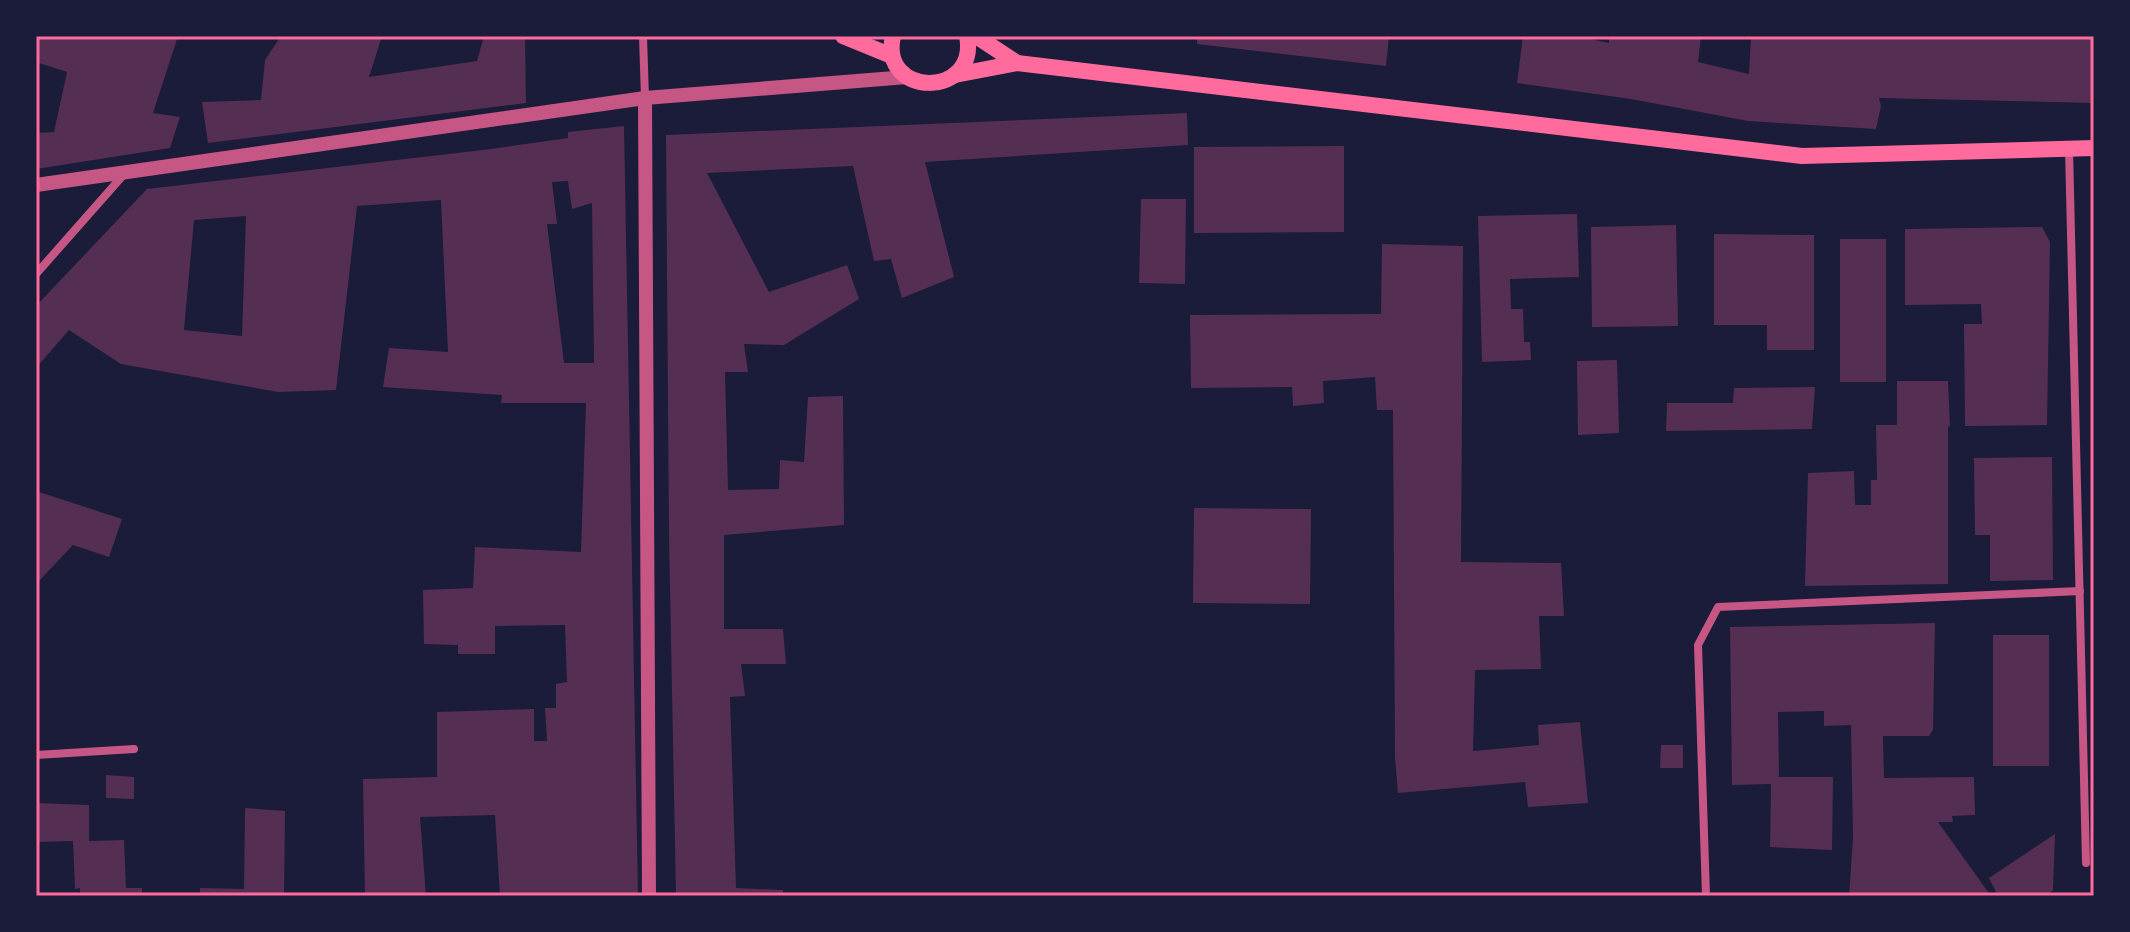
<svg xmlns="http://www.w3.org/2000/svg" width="2130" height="932" viewBox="0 0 2130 932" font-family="'Work Sans',sans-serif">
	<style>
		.building { fill: #542f53; fill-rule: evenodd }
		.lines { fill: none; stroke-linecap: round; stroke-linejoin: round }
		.minor { stroke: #c65784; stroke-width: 8 }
		.tertiary { stroke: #c65784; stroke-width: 14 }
		.secondary { stroke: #ff6b9d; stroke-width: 16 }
		.neatline { fill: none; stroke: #ff6b9d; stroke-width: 3 }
	</style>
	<rect width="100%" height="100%" fill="#1b1b3a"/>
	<g class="building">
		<path d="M 36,36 L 178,36 L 153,113 L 180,117 L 170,148 L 36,169 L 36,133 L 54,132 L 67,72 L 36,62 Z"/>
		<path d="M 281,36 L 382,36 L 369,77 L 477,61 L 484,36 L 525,36 L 526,103 L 208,143 L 202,102 L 261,100 L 265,60 Z"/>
		<path d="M 1197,36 L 1389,36 L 1386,66 L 1197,44 Z"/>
		<path d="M 1523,36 L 1576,36 L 1609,43 L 1609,36 L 1701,36 L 1698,62 L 1749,74 L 1751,36 L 2094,36 L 2094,103 L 1879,98 L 1881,106 L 1876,129 L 1748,121 L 1631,99 L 1517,83 Z"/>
		<path d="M 1187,113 L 1188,145 L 925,162 L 954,277 L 902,298 L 891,259 L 874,261 L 853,166 L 707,173 L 769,292 L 847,265 L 859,299 L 784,345 L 744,344 L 748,372 L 725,372 L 728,490 L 779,489 L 780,460 L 804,462 L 808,397 L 843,396 L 844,525 L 724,535 L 724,629 L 783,629 L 786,664 L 741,664 L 745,696 L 730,697 L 736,888 L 783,890 L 783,896 L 676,896 L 669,537 L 666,135 Z"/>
		<path d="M 624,126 L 638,896 L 500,896 L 495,815 L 420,817 L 426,896 L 365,896 L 363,779 L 437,777 L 437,712 L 534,709 L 534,741 L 547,741 L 545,708 L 556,708 L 556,684 L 567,682 L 565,625 L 495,626 L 495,654 L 458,654 L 458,645 L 424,644 L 423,590 L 473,588 L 475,547 L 581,552 L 586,403 L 501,403 L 502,395 L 383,387 L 389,348 L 448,352 L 441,200 L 357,206 L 336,390 L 278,392 L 121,364 L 69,330 L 36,368 L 36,306 L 147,189 L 483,150 L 568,138 L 568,132 ZM 568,181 L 572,209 L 592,203 L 594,363 L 564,363 L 547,224 L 557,224 L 552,182 ZM 246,216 L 242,336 L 184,330 L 194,220 Z"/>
		<path d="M 1344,146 L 1344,232 L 1194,233 L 1194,147 Z"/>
		<path d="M 1141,199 L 1186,199 L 1185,284 L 1139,283 Z"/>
		<path d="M 1577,214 L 1579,277 L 1510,279 L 1511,309 L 1523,309 L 1524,342 L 1530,342 L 1531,360 L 1482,362 L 1478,216 Z"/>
		<path d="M 1676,225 L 1678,326 L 1592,327 L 1591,227 Z"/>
		<path d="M 2042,227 L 2050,242 L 2047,425 L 1965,426 L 1964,324 L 1982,324 L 1981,304 L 1905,305 L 1905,229 Z"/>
		<path d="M 1714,234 L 1814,235 L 1814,350 L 1767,350 L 1767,325 L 1714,325 Z"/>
		<rect x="1840" y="239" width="46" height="143"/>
		<path d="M 1382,244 L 1463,246 L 1461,562 L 1561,563 L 1564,616 L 1539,616 L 1541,669 L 1475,670 L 1473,751 L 1539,745 L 1538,725 L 1580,722 L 1588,803 L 1528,807 L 1525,782 L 1398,793 L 1395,757 L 1393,410 L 1377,410 L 1375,377 L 1323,381 L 1324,403 L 1293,406 L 1292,387 L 1191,388 L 1190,315 L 1381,314 Z"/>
		<path d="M 1617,360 L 1619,433 L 1578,435 L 1577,361 Z"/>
		<path d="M 1897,381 L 1948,381 L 1950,426 L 1948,427 L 1948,584 L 1805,586 L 1808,473 L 1854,471 L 1855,505 L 1871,505 L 1871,480 L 1877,480 L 1876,425 L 1897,425 Z"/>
		<path d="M 1815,387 L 1812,429 L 1666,431 L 1667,403 L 1733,403 L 1734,388 Z"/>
		<path d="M 2052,457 L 2053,580 L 1990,581 L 1990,535 L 1975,535 L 1974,458 Z"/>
		<path d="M 36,491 L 122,519 L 109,557 L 73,545 L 36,584 Z"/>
		<path d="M 1194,508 L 1311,509 L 1310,604 L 1193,603 Z"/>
		<path d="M 1935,623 L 1933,730 L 1929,736 L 1883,736 L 1884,778 L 1974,777 L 1975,815 L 1952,816 L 1953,822 L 1938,822 L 1991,896 L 1849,896 L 1853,838 L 1851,725 L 1824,726 L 1824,711 L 1778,712 L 1779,777 L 1833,777 L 1832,850 L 1770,847 L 1771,784 L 1732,785 L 1730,627 Z"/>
		<rect x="1993" y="635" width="56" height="131"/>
		<path d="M 1661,745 L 1683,745 L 1683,768 L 1660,768 Z"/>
		<path d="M 106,775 L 134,777 L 134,799 L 106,798 Z"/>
		<path d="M 36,803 L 89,805 L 89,841 L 124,840 L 126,888 L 142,888 L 142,896 L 80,896 L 80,888 L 75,889 L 73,841 L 36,842 Z"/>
		<path d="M 245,808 L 285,811 L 284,896 L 200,896 L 200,888 L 244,889 Z"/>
		<path d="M 2055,834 L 2053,890 L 2046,896 L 1998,896 L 1989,878 Z"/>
	</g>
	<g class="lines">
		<g class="minor">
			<path d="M 643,36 L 645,98"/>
			<path d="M 2069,149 L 2086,863"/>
			<path d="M 36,274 L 126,172"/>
			<path d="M 36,755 L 134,749"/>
			<path d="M 1706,896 L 1698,645 L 1718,607 L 2080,591"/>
		</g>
		<g class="tertiary">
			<path d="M 645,98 L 649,896"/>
			<path d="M 36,185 L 645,98 L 907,77"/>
		</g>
		<g class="secondary">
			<path d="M 843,36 L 892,56"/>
			<path d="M 893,36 C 879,98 979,99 967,36"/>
			<path d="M 976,36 L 1017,63"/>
			<path d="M 955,75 L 1017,63 L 1802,156 L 2094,148"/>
		</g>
	</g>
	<rect width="2130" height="932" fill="none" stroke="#1b1b3a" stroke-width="76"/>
	<rect x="38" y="38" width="2054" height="856" class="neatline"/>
</svg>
